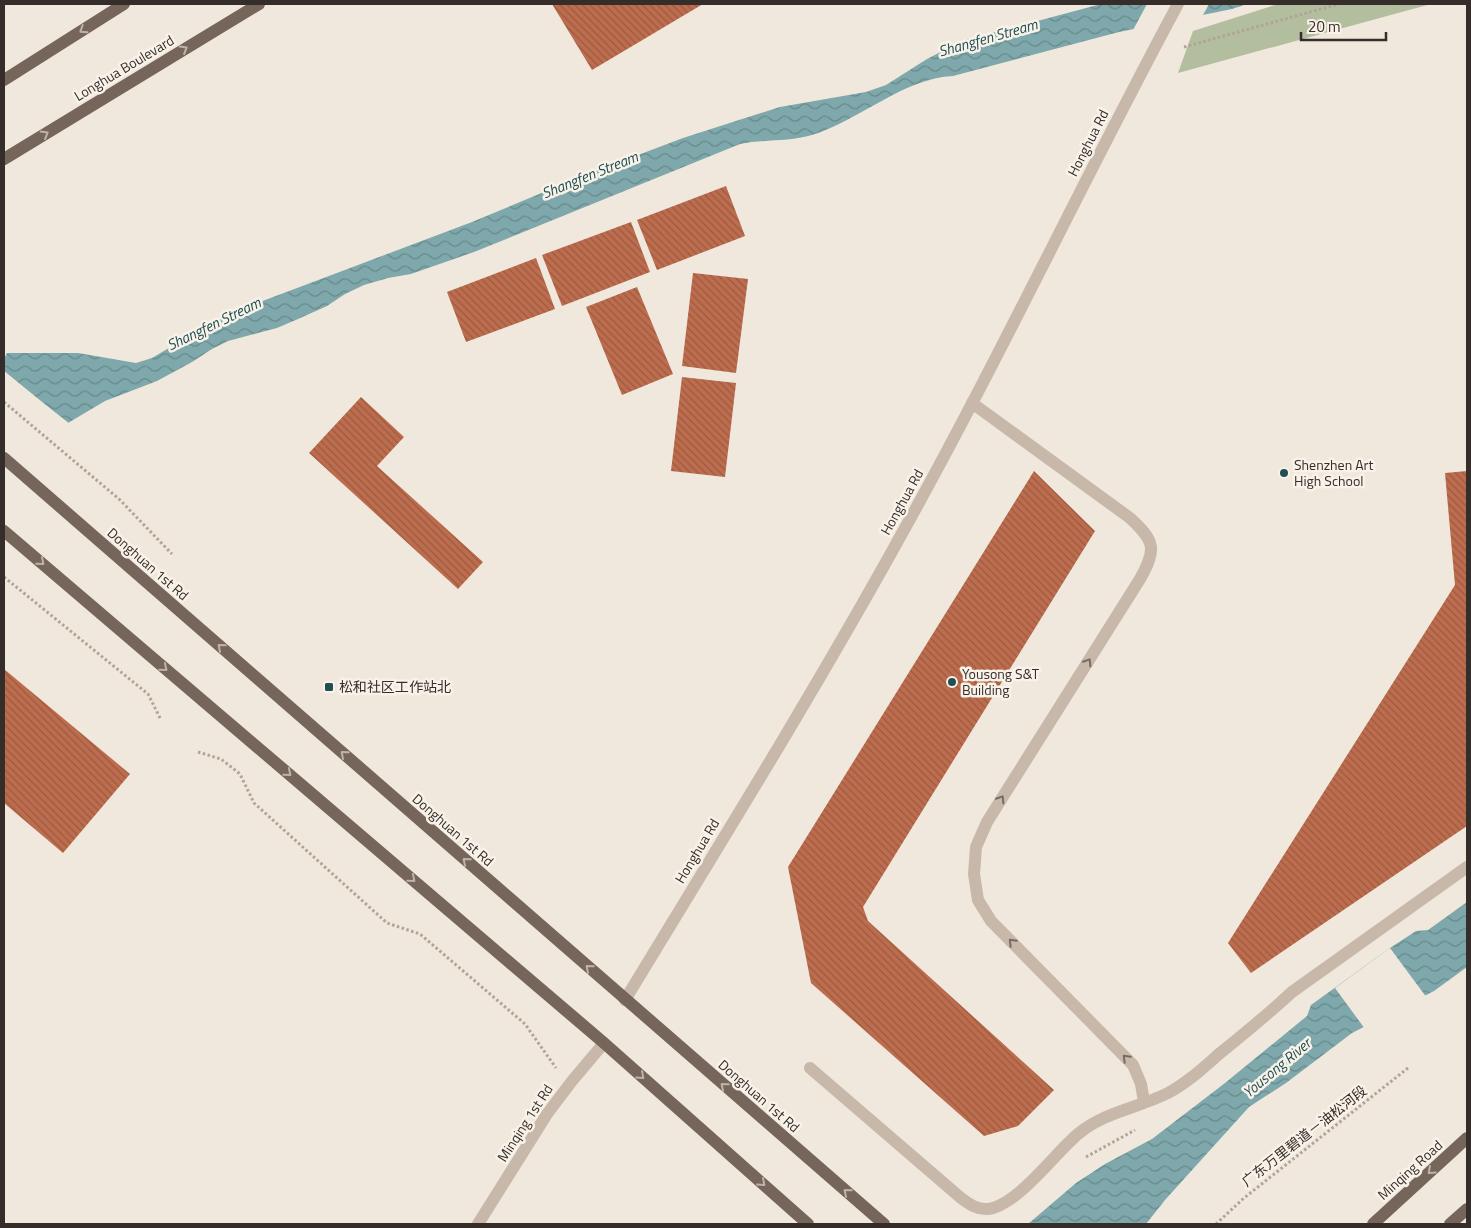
<svg xmlns="http://www.w3.org/2000/svg" width="1471" height="1228" viewBox="0 0 1471 1228" font-family="'Titillium Web','Noto Sans SC',sans-serif">
	<style>
		.green { fill: #b2be9e }
		.water { fill: url(#water-waves) }
		.pier { fill: #f0e8dd }
		.building { fill: url(#building-back-hatch) }
		.lines { fill: none; stroke-linecap: round; stroke-linejoin: round }
		.path { stroke: #b3a394; stroke-width: 3; stroke-dasharray: 2.5 2.5; stroke-linecap: butt }
		.minor { stroke: #c8b8aa; stroke-width: 12 }
		.major { stroke: #76655b; stroke-width: 12 }
		.oneway { stroke: #beb3a9 }
		.oneway2 { stroke: #776c63 }
		.poi-dot { fill: #214f54; stroke: #f8f2e9; stroke-width: 2 }
		.labels { text-anchor: middle; stroke-width: 5; stroke-linejoin: round; paint-order: stroke }
		.street-label { font-size: 14px; fill: #352d29; stroke: #f8f2e9 }
		.poi-label { font-size: 14px; fill: #352d29; stroke: #f8f2e9; text-anchor: start }
		.water-label { font-size: 15px; font-style: italic; fill: #214f54; stroke: #f8f2e9 }
	</style>
	<defs>
		<pattern id="water-waves" width="16" height="10" patternUnits="userSpaceOnUse" patternTransform="scale(1.25)"><rect width="16" height="10" fill="#7ea8ab"/><path d="M0 5q4-4 8 0t8 0" fill="none" stroke="#68898b"/></pattern>
		<pattern id="building-back-hatch" width="6" height="6" patternUnits="userSpaceOnUse" patternTransform="scale(1.25)"><rect width="6" height="6" fill="#bd6d4e"/><path d="M-1 5l2 2M0 0l6 6M5-1l2 2" fill="none" stroke="#9a5a41"/></pattern>
	</defs>
	<rect width="100%" height="100%" fill="#f0e8dd"/>
	<path class="green" d="M 1278,4 L 1431,4 L 1178,73 L 1193,31 Z"/>
	<g class="water">
		<path d="M 1101,4 L 1247,4 L 1232,9 L 1119,32 L 953,76 C 904,78 860,120 812,135 C 789,142 763,139 740,144 L 474,252 L 411,274 L 388,278 L 364,285 L 345,294 L 327,306 L 298,319 L 277,328 L 228,341 L 212,349 L 192,362 L 157,381 L 105,401 L 68,423 L 4,371 L 4,359 L 7,353 L 78,353 L 136,363 L 152,358 L 208,325 L 252,305 L 472,222 L 580,177 L 683,138 L 780,107 L 866,92 L 886,85 L 927,59 L 962,41 Z"/>
		<path d="M 1467,902 L 1467,967 L 1434,991 L 1352,1033 L 1286,1083 L 1249,1107 L 1165,1200 L 1146,1224 L 1028,1224 L 1076,1183 L 1105,1164 L 1152,1139 L 1225,1083 L 1307,1016 L 1311,1005 L 1390,948 L 1416,931 L 1428,930 Z"/>
	</g>
	<g class="pier">
		<path d="M 1147,4 L 1209,4 L 1202,17 L 1132,32 Z"/>
		<path d="M 4,371 L 34,396 L 70,424 L 67,425 L 33,398 L 4,375 Z"/>
		<path d="M 1390,948 L 1427,998 L 1365,1029 L 1335,988 Z"/>
	</g>
	<g class="building">
		<path d="M 552,4 L 703,4 L 592,70 Z"/>
		<path d="M 726,186 L 745,236 L 657,270 L 637,220 Z"/>
		<path d="M 631,222 L 650,272 L 562,306 L 542,255 Z"/>
		<path d="M 536,258 L 555,309 L 466,342 L 447,292 Z"/>
		<path d="M 693,273 L 748,279 L 736,373 L 682,366 Z"/>
		<path d="M 637,287 L 673,374 L 622,395 L 586,307 Z"/>
		<path d="M 682,377 L 736,383 L 725,477 L 671,471 Z"/>
		<path d="M 361,397 L 404,437 L 377,466 L 483,562 L 458,589 L 309,453 Z"/>
		<path d="M 1034,471 L 1095,531 L 863,907 L 868,921 L 1054,1090 L 1018,1126 L 984,1136 L 811,983 L 788,867 Z"/>
		<path d="M 1467,471 L 1467,826 L 1251,973 L 1228,943 L 1455,585 L 1445,473 Z"/>
		<path d="M 4,669 L 130,774 L 63,853 L 4,803 Z"/>
	</g>
	<g class="lines">
		<g class="path">
			<path d="M 1184,47 L 1339,4"/>
			<path d="M 4,402 L 119,499 L 172,554"/>
			<path d="M 4,577 L 148,694 L 161,720"/>
			<path d="M 198,752 L 221,759 L 240,774 L 254,803 L 387,923 L 420,934 L 525,1024 L 556,1068"/>
			<path d="M 1086,1157 L 1135,1130"/>
			<path d="M 1216,1224 L 1244,1198 L 1408,1068"/>
		</g>
		<g class="minor">
			<path d="M 972,403 L 1130,518 C 1155,541 1157,549 1140,579 L 987,822 L 976,847 L 974,874 L 978,900 L 991,921 L 1133,1065 L 1141,1084 L 1144,1102"/>
			<path d="M 625,1000 C 718,847 813,694 900,537 C 998,362 1083,180 1178,4"/>
			<path d="M 810,1068 L 961,1198 C 969,1204 977,1210 988,1209 C 1018,1205 1055,1153 1078,1134 C 1104,1112 1138,1108 1168,1093 C 1187,1083 1203,1068 1219,1054 C 1244,1034 1268,1014 1292,992 L 1467,867"/>
			<path d="M 478,1224 L 547,1114 L 572,1081 L 604,1043"/>
		</g>
		<g class="major">
			<path d="M 4,80 L 124,4"/>
			<path d="M 4,159 L 259,4"/>
			<path d="M 4,458 L 884,1224"/>
			<path d="M 4,531 L 604,1043 L 808,1224"/>
			<path d="M 1373,1224 L 1467,1138"/>
			<path d="M 1450,1224 L 1467,1209"/>
		</g>
	</g>
	<defs><path id="oneway-chevron" d="M-2-3.5L2.5 0L-2 3.5" fill="none" stroke-width="1.6" stroke-linecap="round" stroke-linejoin="round" transform="scale(1.25)"/></defs>
	<g class="oneway">
		<use href="#oneway-chevron" transform="translate(83 30) rotate(147)"/>
		<use href="#oneway-chevron" transform="translate(184 49) rotate(-31)"/>
		<use href="#oneway-chevron" transform="translate(45 134) rotate(-31)"/>
		<use href="#oneway-chevron" transform="translate(41 562) rotate(40)"/>
		<use href="#oneway-chevron" transform="translate(221 647) rotate(-139)"/>
		<use href="#oneway-chevron" transform="translate(164 668) rotate(40)"/>
		<use href="#oneway-chevron" transform="translate(344 754) rotate(-139)"/>
		<use href="#oneway-chevron" transform="translate(288 773) rotate(40)"/>
		<use href="#oneway-chevron" transform="translate(466 861) rotate(-139)"/>
		<use href="#oneway-chevron" transform="translate(412 879) rotate(40)"/>
		<use href="#oneway-chevron" transform="translate(589 968) rotate(-139)"/>
		<use href="#oneway-chevron" transform="translate(641 1076) rotate(42)"/>
		<use href="#oneway-chevron" transform="translate(724 1086) rotate(-139)"/>
		<use href="#oneway-chevron" transform="translate(1431 1171) rotate(138)"/>
		<use href="#oneway-chevron" transform="translate(762 1183) rotate(42)"/>
		<use href="#oneway-chevron" transform="translate(847 1192) rotate(-139)"/>
	</g>
	<g class="oneway2">
		<use href="#oneway-chevron" transform="translate(1088 662) rotate(-58)"/>
		<use href="#oneway-chevron" transform="translate(1001 799) rotate(-58)"/>
		<use href="#oneway-chevron" transform="translate(1012 942) rotate(-135)"/>
		<use href="#oneway-chevron" transform="translate(1126 1058) rotate(-135)"/>
	</g>
	<g class="poi-dot">
		<circle cx="1284" cy="473" r="5"/>
		<circle cx="952" cy="682" r="5"/>
		<rect x="324" y="682" width="10" height="10" rx="2.5"/>
	</g>
	<g class="labels">
		<g class="street-label">
			<text transform="translate(124 68) rotate(-31)" y="5">Longhua Boulevard</text>
			<text transform="translate(1088 143) rotate(-63)" y="5">Honghua Rd</text>
			<text transform="translate(902 502) rotate(-61)" y="5">Honghua Rd</text>
			<text transform="translate(148 564) rotate(41)" y="5">Donghuan 1st Rd</text>
			<text transform="translate(453 830) rotate(41)" y="5">Donghuan 1st Rd</text>
			<text transform="translate(697 851) rotate(-59)" y="5">Honghua Rd</text>
			<text transform="translate(759 1096) rotate(41)" y="5">Donghuan 1st Rd</text>
			<text transform="translate(525 1123) rotate(-57)" y="5">Minqing 1st Rd</text>
			<text transform="translate(1304 1136) rotate(-38)" y="5">广东万里碧道－油松河段</text>
			<text transform="translate(1410 1170) rotate(-42)" y="5">Minqing Road</text>
		</g>
		<g class="poi-label">
			<text x="1294" y="470">Shenzhen Art<tspan x="1294" dy="16">High School</tspan></text>
			<text x="962" y="679">Yousong S&amp;T<tspan x="962" dy="16">Building</tspan></text>
			<text x="339" y="692">松和社区工作站北</text>
		</g>
		<g class="water-label">
			<text transform="translate(988 38) rotate(-16)" y="5">Shangfen Stream</text>
			<text transform="translate(590 175) rotate(-22)" y="5">Shangfen Stream</text>
			<text transform="translate(214 324) rotate(-26)" y="5">Shangfen Stream</text>
			<text transform="translate(1277 1068) rotate(-40)" y="5">Yousong River</text>
		</g>
	</g>
	<rect width="1471" height="1228" fill="none" stroke="#352d29" stroke-width="10"/>
	<path d="M1301 32v8h85v-8" fill="none" stroke="#352d29" stroke-width="2.5"/>
	<text x="1308" y="32" font-size="15" fill="#352d29" stroke="#f8f2e9" stroke-width="4" paint-order="stroke">20 m</text>
</svg>
